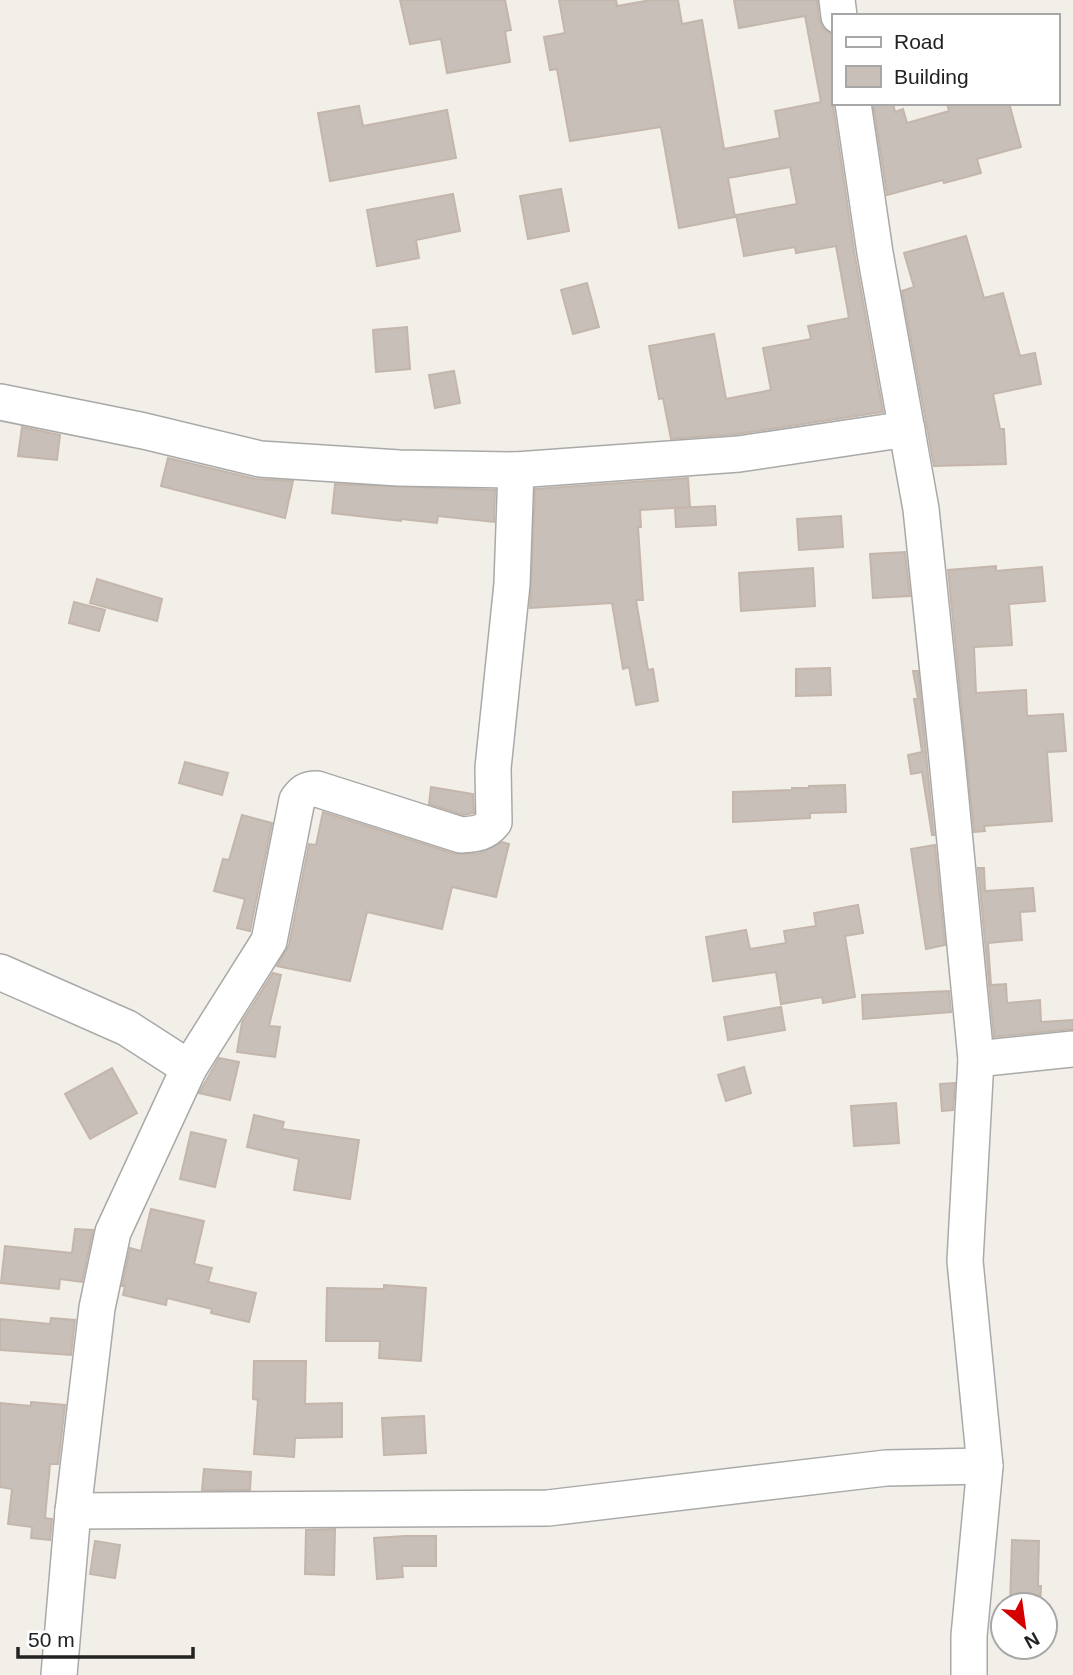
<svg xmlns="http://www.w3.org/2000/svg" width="1073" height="1675" viewBox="0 0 1073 1675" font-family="Helvetica,sans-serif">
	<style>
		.building { fill: #c7bfb8; stroke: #c4b6ab; stroke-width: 2 }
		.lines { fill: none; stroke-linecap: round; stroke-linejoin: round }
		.minor-casing { stroke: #a9a9a9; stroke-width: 38 }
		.minor { stroke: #fff; stroke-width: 35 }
	</style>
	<rect width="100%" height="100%" fill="#f2efe9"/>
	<g class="building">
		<path d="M 400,0 L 505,0 L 511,30 L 505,31 L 510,62 L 447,73 L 441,39 L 410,44 Z"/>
		<path d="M 559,0 L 616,0 L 617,6 L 651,0 L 678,0 L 682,24 L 702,20 L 724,149 L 780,138 L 775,111 L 821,102 L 805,16 L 739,28 L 734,0 L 817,0 L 819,18 L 823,28 L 833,35 L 833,106 L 855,257 L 883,412 L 737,434 L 671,439 L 663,398 L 659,399 L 649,346 L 714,334 L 726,399 L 771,390 L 763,348 L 811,339 L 808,326 L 849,318 L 836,246 L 796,253 L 795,247 L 744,256 L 736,215 L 797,204 L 790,167 L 728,178 L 735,217 L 679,228 L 661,127 L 570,141 L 557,69 L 550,70 L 544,37 L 565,33 Z"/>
		<path d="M 873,103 L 893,103 L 895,112 L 903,109 L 907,123 L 949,111 L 947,103 L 1009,103 L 1021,147 L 977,159 L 981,173 L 944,183 L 943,180 L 887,195 Z"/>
		<path d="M 359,106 L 363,126 L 447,110 L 456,158 L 330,181 L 318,113 Z"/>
		<path d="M 561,189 L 569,231 L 528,239 L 520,196 Z"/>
		<path d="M 453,194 L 460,231 L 416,240 L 419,258 L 377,266 L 367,210 Z"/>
		<path d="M 966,236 L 984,298 L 1003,293 L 1020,356 L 1035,353 L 1041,384 L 993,394 L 1000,429 L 1004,429 L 1006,464 L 934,466 L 902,291 L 914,287 L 904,253 Z"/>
		<path d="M 587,283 L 599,327 L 573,334 L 561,290 Z"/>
		<path d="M 407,327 L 410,369 L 376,372 L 373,330 Z"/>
		<path d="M 454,371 L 460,403 L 435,408 L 429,375 Z"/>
		<path d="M 22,427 L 60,435 L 57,460 L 18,456 Z"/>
		<path d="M 168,458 L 256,479 L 293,481 L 285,518 L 161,486 Z"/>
		<path d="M 688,478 L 690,507 L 640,510 L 641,527 L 638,527 L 643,600 L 636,600 L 648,670 L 653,669 L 658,701 L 636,705 L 629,667 L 623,669 L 612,603 L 530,608 L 535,489 Z"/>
		<path d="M 335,484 L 495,490 L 494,522 L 438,516 L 437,523 L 401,519 L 401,521 L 332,513 Z"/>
		<path d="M 715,506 L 716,525 L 676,527 L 675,508 Z"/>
		<path d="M 841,516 L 843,547 L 799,550 L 797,519 Z"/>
		<path d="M 905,552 L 910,596 L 873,598 L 870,554 Z"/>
		<path d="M 996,566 L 996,571 L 1042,567 L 1045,601 L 1009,604 L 1012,645 L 974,647 L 976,693 L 1026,690 L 1027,716 L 1063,714 L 1066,751 L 1047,752 L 1052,821 L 984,826 L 985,831 L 974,832 L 948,570 Z"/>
		<path d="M 813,568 L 815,606 L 741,611 L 739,573 Z"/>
		<path d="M 97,579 L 162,599 L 157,621 L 90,603 Z"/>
		<path d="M 74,602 L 105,610 L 99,631 L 69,623 Z"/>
		<path d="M 830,668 L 831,695 L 796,696 L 796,669 Z"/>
		<path d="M 913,671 L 918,671 L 934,835 L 932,835 L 922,772 L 911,774 L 908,755 L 922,752 L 914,699 L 918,699 Z"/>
		<path d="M 185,762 L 228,773 L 222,795 L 179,783 Z"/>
		<path d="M 845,785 L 846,812 L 810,813 L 810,818 L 733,822 L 733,792 L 792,790 L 792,788 L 809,788 L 809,786 Z"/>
		<path d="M 431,787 L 473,794 L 474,813 L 463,815 L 429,804 Z"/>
		<path d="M 323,812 L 455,854 L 480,853 L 502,842 L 509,844 L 496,897 L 452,887 L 442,929 L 367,912 L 350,981 L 277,966 L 289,945 L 309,844 L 316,845 Z"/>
		<path d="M 242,815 L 272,823 L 250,931 L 237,928 L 245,899 L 214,891 L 223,859 L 229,860 Z"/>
		<path d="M 935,845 L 945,945 L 926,949 L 911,849 Z"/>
		<path d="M 978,868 L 984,868 L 985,891 L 1033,888 L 1035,911 L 1020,912 L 1022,940 L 988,943 L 991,985 L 1006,984 L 1007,1003 L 1040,1000 L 1041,1022 L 1073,1020 L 1073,1029 L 994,1037 Z"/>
		<path d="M 858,905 L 863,933 L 845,936 L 855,997 L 823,1003 L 822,997 L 781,1004 L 776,972 L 713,981 L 706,937 L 746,930 L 750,949 L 786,943 L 784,931 L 816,926 L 814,913 Z"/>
		<path d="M 273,973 L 281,975 L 269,1026 L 280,1027 L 275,1057 L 237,1052 L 242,1022 Z"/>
		<path d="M 949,991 L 951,1012 L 863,1019 L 862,995 Z"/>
		<path d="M 781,1007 L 785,1030 L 728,1040 L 724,1017 Z"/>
		<path d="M 219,1058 L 239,1062 L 230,1100 L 199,1093 Z"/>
		<path d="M 744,1067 L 751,1093 L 726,1101 L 718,1075 Z"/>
		<path d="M 112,1068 L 137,1113 L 90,1139 L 65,1094 Z"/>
		<path d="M 955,1083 L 953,1110 L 942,1111 L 940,1084 Z"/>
		<path d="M 896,1103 L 899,1143 L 854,1146 L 851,1106 Z"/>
		<path d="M 254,1115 L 284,1122 L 282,1129 L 359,1140 L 350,1199 L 294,1190 L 299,1159 L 247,1147 Z"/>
		<path d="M 191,1132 L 226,1140 L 215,1187 L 180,1179 Z"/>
		<path d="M 151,1209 L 204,1221 L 194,1264 L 212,1268 L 208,1282 L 256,1293 L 249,1322 L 211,1313 L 212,1309 L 167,1298 L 166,1305 L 123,1295 L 125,1286 L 122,1286 L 130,1248 L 141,1251 Z"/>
		<path d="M 75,1229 L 93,1230 L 82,1282 L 60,1279 L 59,1289 L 1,1283 L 5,1246 L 72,1253 Z"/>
		<path d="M 384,1285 L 426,1288 L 421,1361 L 379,1358 L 380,1341 L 326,1341 L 327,1288 L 384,1289 Z"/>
		<path d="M 51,1318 L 75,1320 L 71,1355 L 0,1350 L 0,1319 L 50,1324 Z"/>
		<path d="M 254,1361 L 306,1361 L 305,1404 L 342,1403 L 342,1437 L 295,1438 L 294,1457 L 254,1454 L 258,1400 L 253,1399 Z"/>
		<path d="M 31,1402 L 65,1405 L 58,1464 L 50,1464 L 45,1518 L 52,1519 L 50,1540 L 31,1538 L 32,1527 L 8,1524 L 12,1489 L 0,1487 L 0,1403 L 31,1406 Z"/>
		<path d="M 424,1416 L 426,1453 L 384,1455 L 382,1418 Z"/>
		<path d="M 204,1469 L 251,1472 L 250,1490 L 202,1490 Z"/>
		<path d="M 335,1529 L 334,1575 L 305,1574 L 306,1530 Z"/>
		<path d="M 405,1536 L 436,1536 L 436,1566 L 402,1566 L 403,1577 L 377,1579 L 374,1538 Z"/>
		<path d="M 1012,1540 L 1039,1541 L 1038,1586 L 1041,1586 L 1040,1605 L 1010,1605 Z"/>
		<path d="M 95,1541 L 120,1545 L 115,1578 L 90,1574 Z"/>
	</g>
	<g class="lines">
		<defs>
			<g id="minor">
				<path d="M 837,0 L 839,16"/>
				<path d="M 853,103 L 875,253 L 921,509 L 946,749 L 976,1059 L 965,1261 L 985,1466 L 969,1636 L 969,1675"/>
				<path d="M 0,402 L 144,431 L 260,459 L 399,468 L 516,470 L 739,454 L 907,429"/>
				<path d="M 0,972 L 127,1028 L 189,1068"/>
				<path d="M 976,1059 L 1073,1049"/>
				<path d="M 73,1511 L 548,1508 L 886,1468 L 985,1466"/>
				<path d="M 59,1675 L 73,1511 L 97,1308 L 113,1232 L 189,1068 L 269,941 L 297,800 C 303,792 306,789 317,789 L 461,835 C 475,834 484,834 494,822 L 493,768 L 512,584 L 516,470"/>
			</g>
		</defs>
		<use href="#minor" class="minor-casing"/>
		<use href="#minor" class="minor"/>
	</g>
	<rect x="832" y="14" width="228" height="91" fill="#ffffff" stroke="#a7a7a7" stroke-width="2"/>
	<rect x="846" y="37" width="35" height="10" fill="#ffffff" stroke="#a7a7a7" stroke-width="2"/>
	<text x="894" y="49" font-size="21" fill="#222222">Road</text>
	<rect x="846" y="66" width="35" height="21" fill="#c7bfb8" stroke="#a7a7a7" stroke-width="2"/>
	<text x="894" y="84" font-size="21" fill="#222222">Building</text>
	<g transform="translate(1024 1626) rotate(151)"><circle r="33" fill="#ffffff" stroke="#a7a7a7" stroke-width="2"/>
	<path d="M0-5L12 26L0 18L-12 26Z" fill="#d40000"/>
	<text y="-10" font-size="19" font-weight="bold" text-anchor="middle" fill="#222222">N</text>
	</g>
	<path d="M18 1647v10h175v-10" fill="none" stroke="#222222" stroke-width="3.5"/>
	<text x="28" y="1647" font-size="21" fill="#222222" stroke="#ffffff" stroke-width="5" paint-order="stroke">50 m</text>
</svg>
